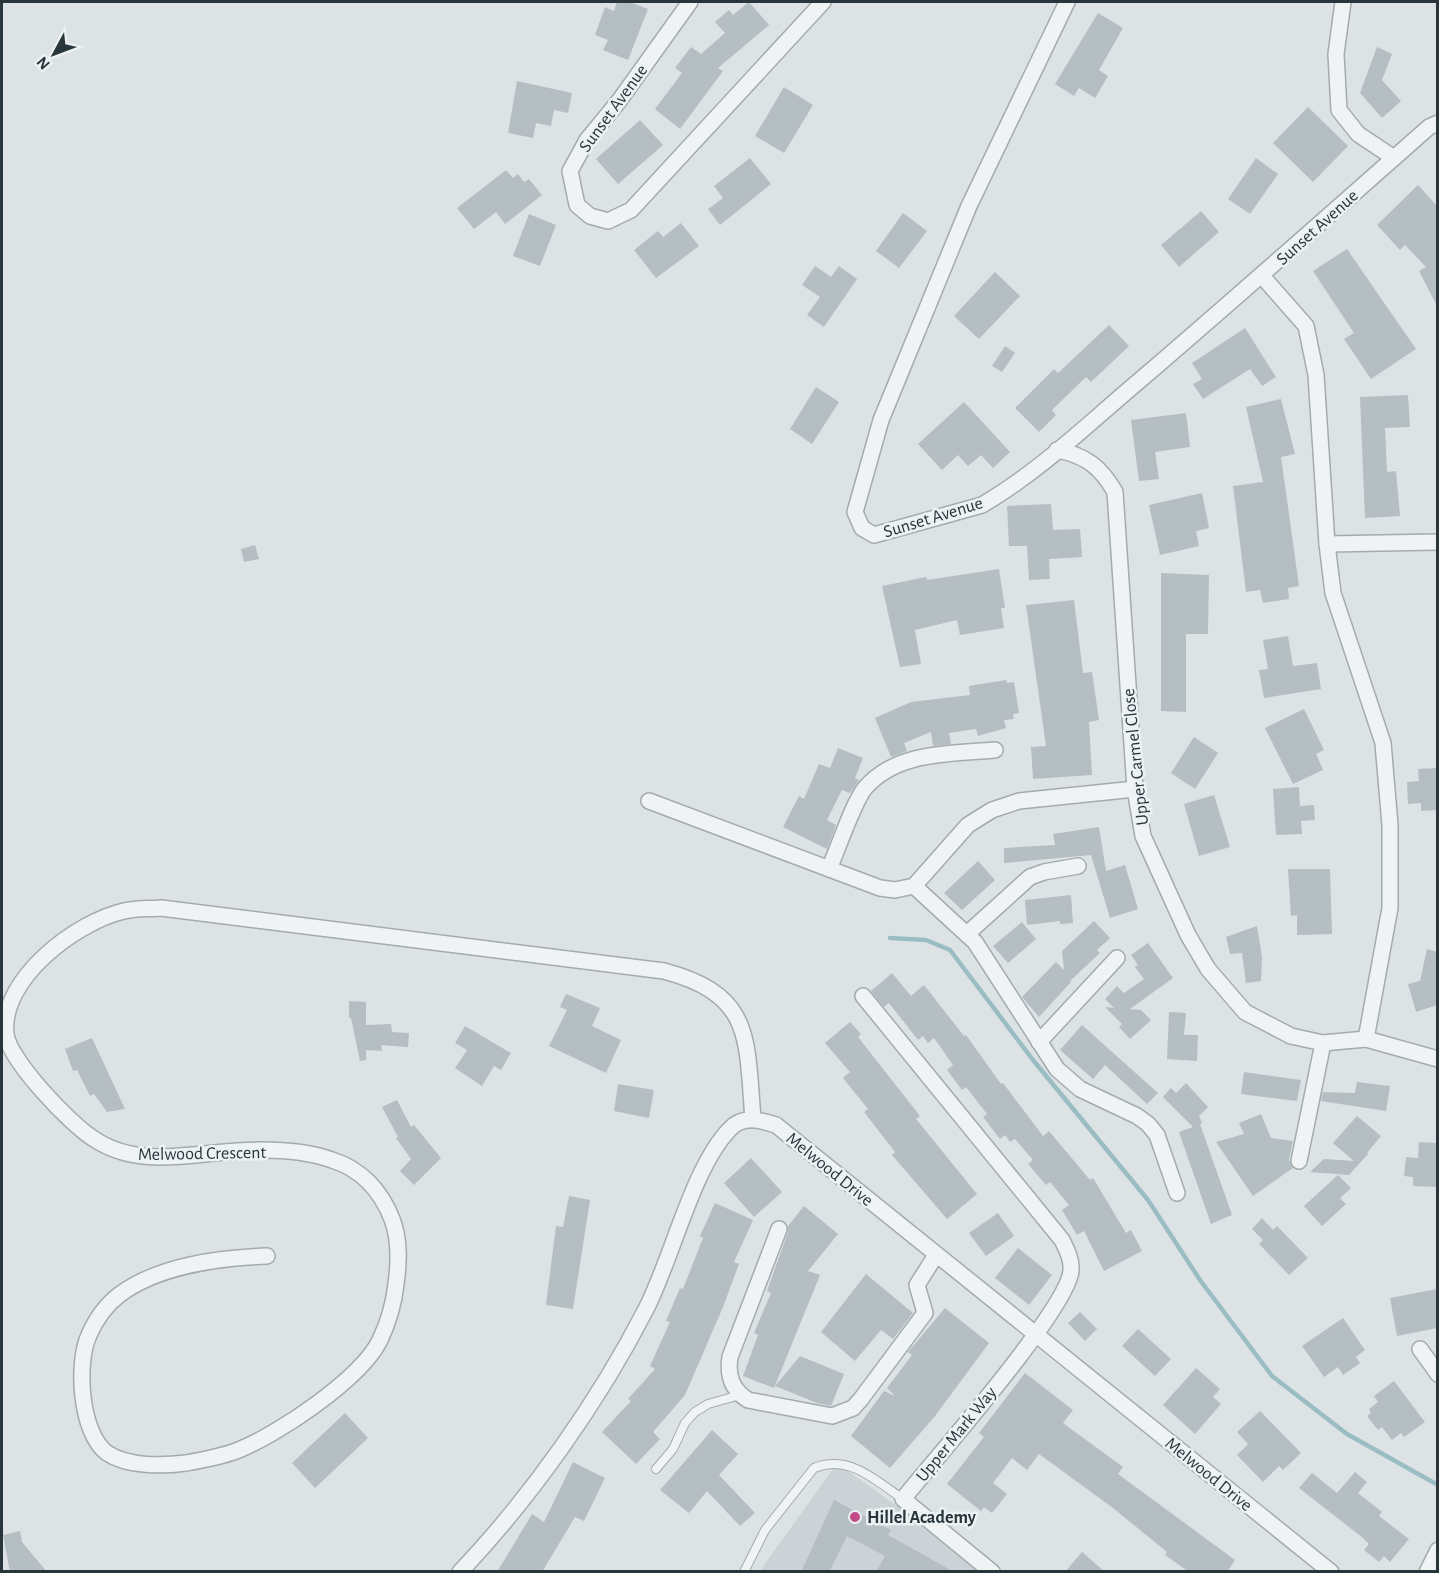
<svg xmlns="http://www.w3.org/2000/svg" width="1439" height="1573" viewBox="0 0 1439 1573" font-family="'Alegreya Sans',sans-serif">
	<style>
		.built { fill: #cbd3d7 }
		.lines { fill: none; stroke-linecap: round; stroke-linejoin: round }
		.stream { stroke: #9abdc3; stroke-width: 4.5 }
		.building { fill: #b5bec2 }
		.lane-casing { stroke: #a3abaf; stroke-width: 10 }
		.street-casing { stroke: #a3abaf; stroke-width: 18 }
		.lane { stroke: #eff3f4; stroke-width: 8 }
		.street { stroke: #eff3f4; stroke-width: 15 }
		.poi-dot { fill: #c24a88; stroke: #ecf2f3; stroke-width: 2 }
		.labels { text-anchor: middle; stroke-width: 5; stroke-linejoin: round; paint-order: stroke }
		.street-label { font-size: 18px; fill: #28353b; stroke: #ecf2f3 }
		.poi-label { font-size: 18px; font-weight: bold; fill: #28353b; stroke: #ecf2f3; text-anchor: start }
	</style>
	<rect width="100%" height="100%" fill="#dde3e5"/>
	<path class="built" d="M 837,1463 L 988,1571 L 759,1572 Z"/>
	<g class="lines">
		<path class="stream" d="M 890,938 L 926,940 L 950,950 L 1033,1060 L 1148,1200 L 1200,1280 L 1272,1376 L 1347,1434 L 1438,1485"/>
	</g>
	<g class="building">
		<path d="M 617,2 L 629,2 L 648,9 L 628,60 L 603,50 L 608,40 L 595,35 L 605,7 L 614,11 Z"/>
		<path d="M 749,2 L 769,25 L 718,68 L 723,71 L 680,129 L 655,109 L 682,73 L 675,68 L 691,47 L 701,54 L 725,33 L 715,22 L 729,10 L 733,15 Z"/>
		<path d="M 1098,13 L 1123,28 L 1099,70 L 1108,76 L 1095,98 L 1079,88 L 1074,96 L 1055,84 Z"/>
		<path d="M 1377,47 L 1392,54 L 1382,80 L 1401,101 L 1382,118 L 1360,93 Z"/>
		<path d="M 517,81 L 572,93 L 568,113 L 554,110 L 551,126 L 536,123 L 533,138 L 508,133 Z"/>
		<path d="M 784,87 L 813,105 L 784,153 L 755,136 Z"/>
		<path d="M 1308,107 L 1348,146 L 1313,182 L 1273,143 Z"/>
		<path d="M 640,120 L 663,145 L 618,184 L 596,159 Z"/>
		<path d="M 750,158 L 771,184 L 720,225 L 708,209 L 723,198 L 714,186 Z"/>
		<path d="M 1256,158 L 1278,174 L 1250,214 L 1228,199 Z"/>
		<path d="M 506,170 L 513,178 L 518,174 L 524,182 L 529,179 L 542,195 L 505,224 L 496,212 L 474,229 L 457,208 Z"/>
		<path d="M 1418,185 L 1437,206 L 1437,306 L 1419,271 L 1426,267 L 1405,245 L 1400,250 L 1377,225 Z"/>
		<path d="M 1201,211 L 1219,232 L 1179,267 L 1161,245 Z"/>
		<path d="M 903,213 L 927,231 L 899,268 L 876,251 Z"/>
		<path d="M 529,214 L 556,225 L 540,266 L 513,256 Z"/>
		<path d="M 681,223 L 699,246 L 656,278 L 634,250 L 658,231 L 663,237 Z"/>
		<path d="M 1347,249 L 1416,349 L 1371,379 L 1344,339 L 1354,333 L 1313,271 Z"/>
		<path d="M 815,266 L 831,277 L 839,266 L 857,279 L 824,327 L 807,315 L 820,297 L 802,285 Z"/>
		<path d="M 995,272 L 1020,296 L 979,339 L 954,316 Z"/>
		<path d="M 1109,325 L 1129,346 L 1091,382 L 1086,377 L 1052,410 L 1056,415 L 1039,432 L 1015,408 L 1054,369 L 1058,373 Z"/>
		<path d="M 1245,328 L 1276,377 L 1262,386 L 1250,369 L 1203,399 L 1193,384 L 1202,379 L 1192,363 Z"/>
		<path d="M 1005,346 L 1015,353 L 1002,372 L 992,366 Z"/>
		<path d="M 816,387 L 839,402 L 812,444 L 790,429 Z"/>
		<path d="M 1408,395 L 1410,427 L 1385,428 L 1387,472 L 1396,471 L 1400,516 L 1365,518 L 1360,397 Z"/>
		<path d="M 1281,399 L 1295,454 L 1281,457 L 1299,586 L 1288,588 L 1289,599 L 1263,603 L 1260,590 L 1246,592 L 1233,486 L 1263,482 L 1246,407 Z"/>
		<path d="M 964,402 L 1010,452 L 993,468 L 981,455 L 968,466 L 958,455 L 942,470 L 918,444 Z"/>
		<path d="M 1186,413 L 1190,447 L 1155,452 L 1159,479 L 1139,481 L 1131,420 Z"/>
		<path d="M 1202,493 L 1209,528 L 1196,531 L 1199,546 L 1160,555 L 1149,505 Z"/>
		<path d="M 1051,504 L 1053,530 L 1080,529 L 1082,557 L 1049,559 L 1050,579 L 1029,580 L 1027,546 L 1009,546 L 1007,506 Z"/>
		<path d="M 255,545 L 259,559 L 244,562 L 241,549 Z"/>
		<path d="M 999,569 L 1005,608 L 1001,608 L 1004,628 L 960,635 L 957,620 L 915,630 L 921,664 L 900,667 L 882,586 L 926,577 L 927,580 Z"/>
		<path d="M 1161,573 L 1209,575 L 1208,634 L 1186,634 L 1186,712 L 1161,711 Z"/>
		<path d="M 1074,600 L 1083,673 L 1092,672 L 1099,720 L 1089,722 L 1092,775 L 1033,779 L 1031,747 L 1046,746 L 1026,605 Z"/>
		<path d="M 1288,636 L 1293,666 L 1317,663 L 1321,689 L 1264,698 L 1259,670 L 1268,669 L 1263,640 Z"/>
		<path d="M 1006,680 L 1007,683 L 1014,682 L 1019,713 L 1013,714 L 1014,719 L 1004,720 L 1006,728 L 978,736 L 976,729 L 949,733 L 951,744 L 933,746 L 931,732 L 904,743 L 907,751 L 891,757 L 875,718 L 911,702 L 970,695 L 969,686 Z"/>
		<path d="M 1304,709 L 1324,750 L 1316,754 L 1323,770 L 1293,784 L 1265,728 Z"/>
		<path d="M 1194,737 L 1218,753 L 1195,789 L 1171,773 Z"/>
		<path d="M 838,748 L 863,758 L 855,778 L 859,780 L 850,793 L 842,790 L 827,820 L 836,825 L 827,849 L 783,827 L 799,796 L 804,799 L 819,764 L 830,768 Z"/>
		<path d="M 1437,768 L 1437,810 L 1421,811 L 1421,803 L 1408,804 L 1407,782 L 1419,781 L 1418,769 Z"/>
		<path d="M 1299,787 L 1300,806 L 1314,805 L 1315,820 L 1301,821 L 1302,834 L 1276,835 L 1273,789 Z"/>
		<path d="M 1214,795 L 1230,847 L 1199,856 L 1184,804 Z"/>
		<path d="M 1099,827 L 1106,871 L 1125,865 L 1138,909 L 1110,918 L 1091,855 L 1004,863 L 1004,848 L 1055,845 L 1053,834 Z"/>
		<path d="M 978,861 L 995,880 L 962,910 L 944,893 Z"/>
		<path d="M 1288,869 L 1330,869 L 1332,934 L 1297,935 L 1297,915 L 1291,916 Z"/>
		<path d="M 1071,895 L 1073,923 L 1060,924 L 1060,921 L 1027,925 L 1025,900 Z"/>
		<path d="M 1094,921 L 1110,938 L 1097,950 L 1100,953 L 1070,981 L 1071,982 L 1039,1017 L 1022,997 L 1056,962 L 1064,970 L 1062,951 Z"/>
		<path d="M 1022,922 L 1036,939 L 1008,963 L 993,946 Z"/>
		<path d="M 1257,926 L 1262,957 L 1261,981 L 1246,983 L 1242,953 L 1230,954 L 1226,937 Z"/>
		<path d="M 1148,943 L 1173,978 L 1130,1009 L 1141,1010 L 1151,1020 L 1130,1039 L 1119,1027 L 1122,1024 L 1105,1007 L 1114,1008 L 1105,999 L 1117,986 L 1124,993 L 1144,979 L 1135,967 L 1138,965 L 1131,955 Z"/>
		<path d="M 1427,949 L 1437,952 L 1437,1005 L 1416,1012 L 1408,984 L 1420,981 Z"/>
		<path d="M 892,973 L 911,996 L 924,985 L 964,1036 L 966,1035 L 1001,1084 L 1003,1083 L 1043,1136 L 1049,1131 L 1090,1180 L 1093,1178 L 1126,1233 L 1131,1230 L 1142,1251 L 1104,1271 L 1084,1231 L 1077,1235 L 1062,1210 L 1069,1205 L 1050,1182 L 1046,1185 L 1028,1164 L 1033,1160 L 1015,1139 L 1010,1142 L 1005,1135 L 1000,1139 L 983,1117 L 987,1114 L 966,1087 L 962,1090 L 947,1070 L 953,1065 L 934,1038 L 928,1043 L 923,1036 L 918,1040 L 889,1003 L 884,1007 L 871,991 Z"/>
		<path d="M 566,994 L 600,1008 L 592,1026 L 621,1040 L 606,1073 L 549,1046 L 567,1010 L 560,1007 Z"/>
		<path d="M 349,1001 L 366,1002 L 366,1025 L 391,1024 L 392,1032 L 409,1033 L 408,1047 L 381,1045 L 382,1051 L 366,1050 L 366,1060 L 360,1061 L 351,1018 L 349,1018 Z"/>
		<path d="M 1169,1012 L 1186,1013 L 1184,1035 L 1198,1035 L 1197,1061 L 1167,1059 Z"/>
		<path d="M 850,1022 L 861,1034 L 858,1037 L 920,1116 L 916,1119 L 977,1194 L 947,1219 L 892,1155 L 895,1152 L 864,1112 L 868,1109 L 843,1078 L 850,1072 L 825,1043 Z"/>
		<path d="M 1082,1025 L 1158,1093 L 1147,1104 L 1105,1065 L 1093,1079 L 1060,1050 Z"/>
		<path d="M 465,1026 L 511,1053 L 501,1070 L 494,1066 L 482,1086 L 455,1068 L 467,1050 L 455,1043 Z"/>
		<path d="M 92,1038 L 125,1109 L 107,1112 L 94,1094 L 90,1096 L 77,1070 L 73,1071 L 65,1049 Z"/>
		<path d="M 1244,1072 L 1301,1080 L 1297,1101 L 1241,1094 Z"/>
		<path d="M 1357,1082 L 1390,1086 L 1386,1111 L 1321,1101 L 1323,1092 L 1355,1093 Z"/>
		<path d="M 1186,1083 L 1208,1107 L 1199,1116 L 1202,1123 L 1197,1126 L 1200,1124 L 1232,1215 L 1211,1224 L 1179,1132 L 1193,1127 L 1163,1097 L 1171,1088 L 1176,1093 Z"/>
		<path d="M 618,1084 L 654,1090 L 649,1118 L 614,1111 Z"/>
		<path d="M 397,1100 L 411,1127 L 414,1125 L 441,1158 L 414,1185 L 400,1171 L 411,1159 L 396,1138 L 398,1137 L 382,1107 Z"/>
		<path d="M 1261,1114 L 1271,1138 L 1293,1141 L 1289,1160 L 1293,1168 L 1253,1196 L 1216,1142 L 1244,1134 L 1239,1123 Z"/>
		<path d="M 1357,1116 L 1381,1136 L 1367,1153 L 1368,1154 L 1349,1175 L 1310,1172 L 1324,1159 L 1354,1161 L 1333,1143 Z"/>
		<path d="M 1419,1142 L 1437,1143 L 1437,1187 L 1413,1186 L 1413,1177 L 1404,1176 L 1406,1157 L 1418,1158 Z"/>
		<path d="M 751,1158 L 782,1192 L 754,1217 L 724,1183 Z"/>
		<path d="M 1338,1175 L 1351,1188 L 1340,1198 L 1346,1204 L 1322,1226 L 1304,1206 Z"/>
		<path d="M 569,1196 L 590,1200 L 573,1309 L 546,1305 L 556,1226 L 563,1227 Z"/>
		<path d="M 715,1203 L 753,1220 L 734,1262 L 739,1264 L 723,1307 L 685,1395 L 653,1432 L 660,1439 L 636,1464 L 602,1432 L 631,1401 L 628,1399 L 655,1369 L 650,1366 L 670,1322 L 666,1321 L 680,1288 L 683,1289 L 703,1238 L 700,1236 Z"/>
		<path d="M 804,1206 L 838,1234 L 808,1271 L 820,1275 L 774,1388 L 743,1376 L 758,1335 L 754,1333 L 771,1293 L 767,1291 L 788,1232 L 788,1226 Z"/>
		<path d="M 998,1213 L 1014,1236 L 986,1256 L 969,1233 Z"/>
		<path d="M 1262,1218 L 1273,1230 L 1277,1226 L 1308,1258 L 1289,1275 L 1259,1244 L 1263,1240 L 1252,1229 Z"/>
		<path d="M 1018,1248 L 1052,1275 L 1029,1305 L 995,1278 Z"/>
		<path d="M 866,1274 L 913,1313 L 893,1339 L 881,1330 L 855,1361 L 821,1332 Z"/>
		<path d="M 1437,1289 L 1437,1328 L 1397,1336 L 1390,1298 Z"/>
		<path d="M 945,1308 L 989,1343 L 935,1416 L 890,1468 L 851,1436 L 884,1391 L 895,1396 L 887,1388 L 912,1355 L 908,1352 Z"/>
		<path d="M 1080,1312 L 1097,1329 L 1085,1341 L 1068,1323 Z"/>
		<path d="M 1343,1318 L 1365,1350 L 1356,1357 L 1360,1363 L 1343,1375 L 1338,1367 L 1324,1377 L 1302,1346 Z"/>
		<path d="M 1138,1329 L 1171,1359 L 1155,1376 L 1122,1346 Z"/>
		<path d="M 800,1356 L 844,1374 L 831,1406 L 817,1403 L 775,1386 Z"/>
		<path d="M 1196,1368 L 1220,1389 L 1213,1397 L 1221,1404 L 1195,1434 L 1163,1405 Z"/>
		<path d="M 1025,1373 L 1073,1410 L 1063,1423 L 1123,1467 L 1118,1474 L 1235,1560 L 1227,1572 L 1189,1572 L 1165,1555 L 1167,1552 L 1113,1508 L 1039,1454 L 1027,1470 L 1012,1458 L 993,1483 L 1007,1494 L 992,1513 L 984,1507 L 981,1511 L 947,1484 L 984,1437 L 979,1433 Z"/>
		<path d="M 1394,1381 L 1425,1422 L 1404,1437 L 1401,1433 L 1392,1440 L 1382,1427 L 1378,1430 L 1367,1416 L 1371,1413 L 1369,1409 L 1378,1402 L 1374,1396 Z"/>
		<path d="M 1260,1411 L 1301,1453 L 1283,1470 L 1279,1466 L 1263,1482 L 1237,1455 L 1248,1444 L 1237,1432 Z"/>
		<path d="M 345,1413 L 368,1438 L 315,1488 L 292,1463 Z"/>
		<path d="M 712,1430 L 738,1454 L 719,1475 L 755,1513 L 740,1526 L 707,1491 L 689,1513 L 660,1490 Z"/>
		<path d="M 573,1462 L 605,1478 L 584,1521 L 575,1517 L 542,1572 L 497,1572 L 532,1514 L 544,1522 Z"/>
		<path d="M 1355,1472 L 1367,1482 L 1358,1493 L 1382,1512 L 1379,1516 L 1409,1539 L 1390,1562 L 1384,1556 L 1379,1562 L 1364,1550 L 1369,1544 L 1363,1538 L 1299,1488 L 1312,1473 L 1337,1493 Z"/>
		<path d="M 834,1500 L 891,1530 L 888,1535 L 954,1572 L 876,1572 L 885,1556 L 847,1536 L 829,1572 L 801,1572 Z"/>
		<path d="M 20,1531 L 22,1542 L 47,1572 L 10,1572 L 3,1535 Z"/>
		<path d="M 1082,1552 L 1105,1572 L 1065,1572 Z"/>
	</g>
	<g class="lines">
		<defs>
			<g id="lane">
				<path d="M 656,1469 L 673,1449 L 685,1423 L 695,1412 L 708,1404 L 740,1395"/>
				<path d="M 744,1572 L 765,1530 L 814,1468 C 849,1454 875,1480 903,1499"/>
			</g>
			<g id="street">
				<path d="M 690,2 L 619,101 L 587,140 L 570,171 L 577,205 L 590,216 L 608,221 L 631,210 L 823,2"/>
				<path d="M 1067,2 L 969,206 L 881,420 L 855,512 L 862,528 L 874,535 L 982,505 C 1039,472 1089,423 1139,381 C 1237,297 1333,212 1429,127 L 1438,123"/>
				<path d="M 1343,2 L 1336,54 L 1339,110 L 1358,134 L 1394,158"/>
				<path d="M 1262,276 L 1306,326 L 1316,375 L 1327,544 L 1333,593 L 1383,743 L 1390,825 L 1390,908 L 1366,1039"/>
				<path d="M 1057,450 C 1085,455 1101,467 1115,492 L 1135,789 L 1143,836 L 1188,935 L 1208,969 L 1245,1012 L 1291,1036 L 1323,1043 L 1366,1039 L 1438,1059"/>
				<path d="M 1327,544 L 1438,542"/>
				<path d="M 649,801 L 880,888 L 895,890 L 914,886 L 968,825 L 992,810 L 1019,801 L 1135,789"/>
				<path d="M 829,869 C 837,851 854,801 865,788 C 897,751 950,754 995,750"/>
				<path d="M 914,886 L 975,942 L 1057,1069 L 1080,1089 L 1137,1116 L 1148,1124 L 1157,1135 L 1177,1193"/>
				<path d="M 968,933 L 1030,877 L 1044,872 L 1078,866"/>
				<path d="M 863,996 L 1062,1240 C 1067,1250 1072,1260 1071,1271 C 1067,1310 934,1460 903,1499 L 992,1572"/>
				<path d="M 1039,1042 L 1117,958"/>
				<path d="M 1299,1161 L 1323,1043"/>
				<path d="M 779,1229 L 730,1357 C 727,1376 732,1390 748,1400 L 832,1416 L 853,1408 L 861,1399 L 925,1313 L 917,1285 L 936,1255"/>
				<path d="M 267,1256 C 219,1258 159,1265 119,1295 C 106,1305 96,1319 89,1335 C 76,1363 80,1433 107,1453 C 128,1467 163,1466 186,1463 C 203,1460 220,1457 236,1451 C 276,1436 361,1379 380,1340 C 388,1323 394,1303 396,1284 C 399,1262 400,1240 392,1219 C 381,1191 361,1169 332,1160 C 303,1150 267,1149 237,1151 C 188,1154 138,1168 94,1139 C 71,1125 9,1060 6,1034 C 0,979 76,922 124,911 C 136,908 149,909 161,908 L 664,971 C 754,995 746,1039 753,1118"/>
				<path d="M 1420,1349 L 1438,1374"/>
				<path d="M 460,1572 C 531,1497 599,1401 646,1309 C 672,1259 693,1166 730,1129 C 743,1115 760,1120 776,1125 L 1331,1572"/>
				<path d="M 1427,1572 L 1438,1550"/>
			</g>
		</defs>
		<use href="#lane" class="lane-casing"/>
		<use href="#street" class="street-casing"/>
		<use href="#lane" class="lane"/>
		<use href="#street" class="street"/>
	</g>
	<circle class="poi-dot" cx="855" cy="1517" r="6"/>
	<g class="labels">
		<g class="street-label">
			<text transform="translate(613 108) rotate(-54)" y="6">Sunset Avenue</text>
			<text transform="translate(1317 227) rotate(-42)" y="6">Sunset Avenue</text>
			<text transform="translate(933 517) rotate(-17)" y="6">Sunset Avenue</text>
			<text transform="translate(1135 757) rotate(-96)" y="6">Upper Carmel Close</text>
			<text transform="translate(202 1153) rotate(-1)" y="6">Melwood Crescent</text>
			<text transform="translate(830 1169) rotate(39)" y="6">Melwood Drive</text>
			<text transform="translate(956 1434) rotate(-51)" y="6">Upper Mark Way</text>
			<text transform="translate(1209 1474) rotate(39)" y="6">Melwood Drive</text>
		</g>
		<g class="poi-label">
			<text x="867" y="1523">Hillel Academy</text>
		</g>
	</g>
	<rect width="1439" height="1573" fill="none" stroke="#28353b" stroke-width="6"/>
	<g transform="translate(54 54) rotate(229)" stroke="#ecf2f3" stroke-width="4.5" paint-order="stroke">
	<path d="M0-4.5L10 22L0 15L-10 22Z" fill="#28353b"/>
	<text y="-9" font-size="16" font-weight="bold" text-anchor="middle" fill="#28353b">N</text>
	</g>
</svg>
